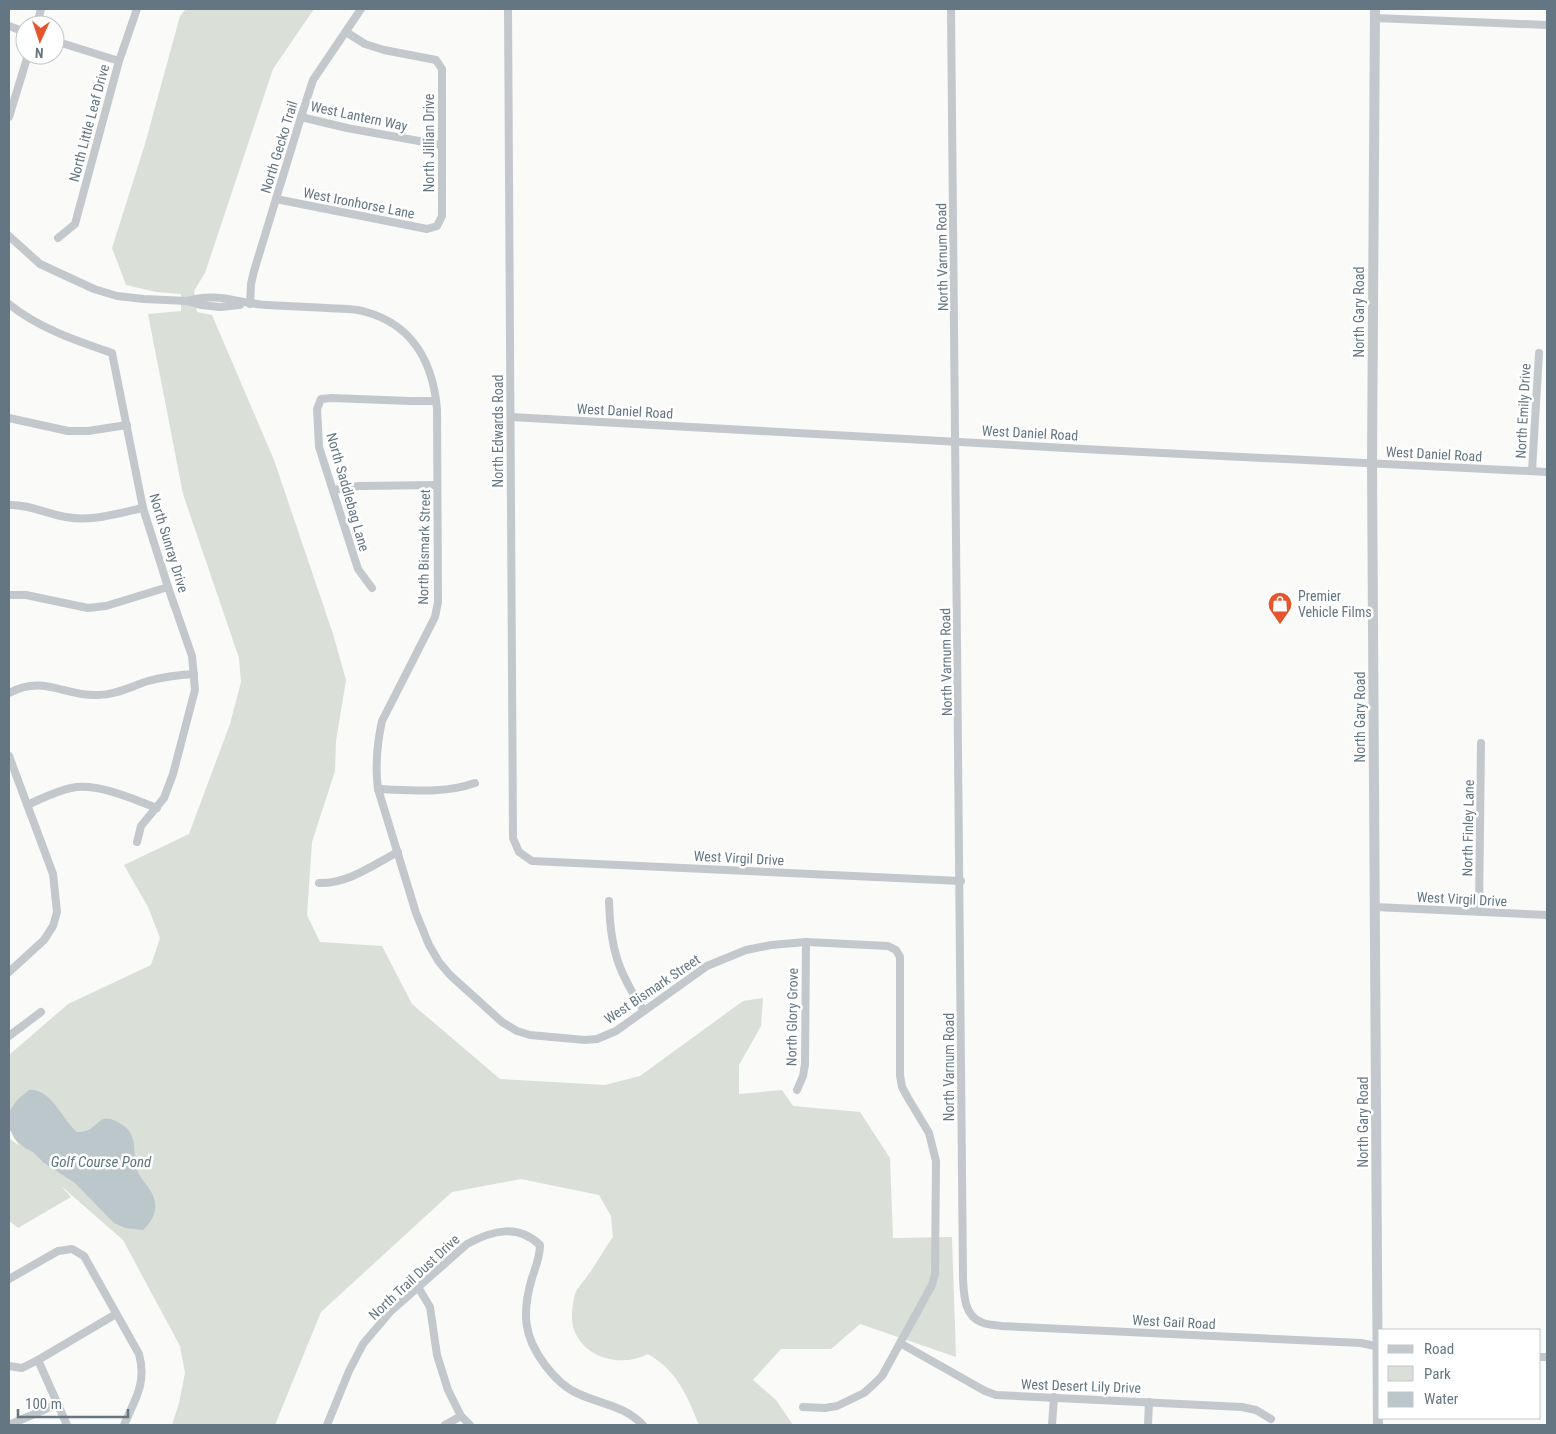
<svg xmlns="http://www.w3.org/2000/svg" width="1556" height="1434" viewBox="0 0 1556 1434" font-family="'Roboto Condensed',sans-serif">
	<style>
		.green { fill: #dadfd7 }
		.water { fill: #bbc7cb }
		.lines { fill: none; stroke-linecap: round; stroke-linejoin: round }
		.minor { stroke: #c3c8cc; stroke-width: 8 }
		.tertiary { stroke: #c3c8cc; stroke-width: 10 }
		.labels { text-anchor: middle; stroke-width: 5; stroke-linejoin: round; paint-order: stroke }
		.street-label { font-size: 14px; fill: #657683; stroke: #fff }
		.poi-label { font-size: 14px; fill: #657683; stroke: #fff; text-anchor: start }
		.water-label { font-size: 15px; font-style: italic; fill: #60757c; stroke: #fff }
	</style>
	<rect width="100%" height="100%" fill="#fafaf8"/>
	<path class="green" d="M 186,9 L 314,9 L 273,69 L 205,273 L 194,291 L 197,312 L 212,315 L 274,460 L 333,634 L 346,680 L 336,741 L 335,771 L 312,842 L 307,915 L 320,942 L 382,946 L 412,1004 L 500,1079 L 605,1085 L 640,1076 L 743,1001 L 763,998 L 761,1026 L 739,1065 L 739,1094 L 782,1090 L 793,1106 L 860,1112 L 890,1158 L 893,1238 L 952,1237 L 956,1357 L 860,1324 L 831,1349 L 781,1349 L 753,1380 L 776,1400 L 793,1425 L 699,1425 C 687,1395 677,1371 648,1354 C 623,1367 587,1360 575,1332 C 570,1322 572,1305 575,1294 C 577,1288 584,1281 588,1275 C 597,1263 604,1249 613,1237 L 611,1216 L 599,1195 L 521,1179 L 452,1192 L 321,1312 L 275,1425 L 172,1425 L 179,1403 L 185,1373 L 180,1346 L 123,1240 L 60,1185 L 71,1197 L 18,1228 L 9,1221 L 9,1138 L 19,1146 L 9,1128 L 9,1055 L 68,1004 L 151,965 L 160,938 L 148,907 L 124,865 L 189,834 L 230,724 L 241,682 L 239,658 L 183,494 L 148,314 L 181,311 L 181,294 L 156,292 L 126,285 L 112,248 L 145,144 L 180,16 Z"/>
	<path class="water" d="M 29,1090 C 51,1088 62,1119 77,1132 C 92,1132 92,1126 103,1119 C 111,1118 115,1120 121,1124 C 139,1134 132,1153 137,1169 C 139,1176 143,1180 147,1186 C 160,1202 157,1217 143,1230 L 125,1228 L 114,1223 L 75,1183 L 44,1163 L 33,1152 L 25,1148 L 15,1139 L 9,1128 L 9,1112 L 17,1100 Z"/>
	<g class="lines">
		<g class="minor">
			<path d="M 508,9 L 513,838 L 519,852 L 532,861 L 961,881"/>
			<path d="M 951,9 L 963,1279 C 964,1295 964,1315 981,1322 C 987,1325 995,1325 1001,1326 L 1361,1343 L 1380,1347"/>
			<path d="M 1375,18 L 1547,25"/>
			<path d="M 37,25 L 41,9"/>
			<path d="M 9,26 L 25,32"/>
			<path d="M 55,41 L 119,61"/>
			<path d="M 9,117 L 28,55"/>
			<path d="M 301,117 L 347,128 L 441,145"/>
			<path d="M 276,199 L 427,229 L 437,226 L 442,216 L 442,69 L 436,60 L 384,50 L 365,44 L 346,32"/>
			<path d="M 9,236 L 40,264 L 94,289 L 117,296 L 144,299 L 187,301 L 201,305 L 220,307 L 240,305"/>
			<path d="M 58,238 L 75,224 L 119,61 L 137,9"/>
			<path d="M 187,301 C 217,292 237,303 266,305 C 287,306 307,307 328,308 C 340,309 354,308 366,312 C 413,325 433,363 437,409 L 438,602 L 435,617 L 382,721 C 377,744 375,766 378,789 L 416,913 L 429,945 L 439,962 L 450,975 L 502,1022 L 517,1031 L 530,1035 L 585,1040 L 597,1039 L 616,1031 L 707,966 L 746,950 L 771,945 L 806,942 L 888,946 L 896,950 L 900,957 L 900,1075 L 902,1087 L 908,1098 L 929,1133 L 936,1161 L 935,1274 L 932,1285 L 882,1376 L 874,1384 L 864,1393 L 837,1406 L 825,1408 L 803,1407"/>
			<path d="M 9,304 C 38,328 77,341 112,353 L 143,508 L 168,587 L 192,656 L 195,690 L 173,774 L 164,798 L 141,826 L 137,842"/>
			<path d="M 250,304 L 251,284 L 254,271 L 301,117 L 313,80 L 361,9"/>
			<path d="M 511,417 L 1102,450 L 1547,472"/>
			<path d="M 9,418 L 68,431 L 88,431 L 127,425"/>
			<path d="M 1532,471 L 1539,353"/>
			<path d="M 333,490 L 359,486 L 437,485"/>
			<path d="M 9,505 C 28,504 47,514 66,517 C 92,522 118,513 143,508"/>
			<path d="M 372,588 L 358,569 L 319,447 L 317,409 L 321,399 L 332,398 L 410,401 L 436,401"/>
			<path d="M 9,595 L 26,595 L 88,608 L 106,606 L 168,587"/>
			<path d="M 9,693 C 44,674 65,697 99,695 C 116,695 132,686 148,681 C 163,677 178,675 194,674"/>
			<path d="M 9,756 L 53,874 L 57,912 L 53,926 L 44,940 L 9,972"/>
			<path d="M 378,789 C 410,790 444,794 475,783"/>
			<path d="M 27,805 C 41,799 56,791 71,788 C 96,782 133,799 157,808"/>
			<path d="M 319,883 C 348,884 373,865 398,852"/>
			<path d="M 609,901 C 610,948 618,972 644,1011"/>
			<path d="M 1375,907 L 1547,915"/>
			<path d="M 1479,912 L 1481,743"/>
			<path d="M 9,1036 L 41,1012"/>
			<path d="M 797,1090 L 803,1076 L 805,1064 L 806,942"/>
			<path d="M 9,1279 L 58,1251 L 72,1249 L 84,1256 L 139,1354 C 147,1383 135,1399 124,1425"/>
			<path d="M 418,1287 L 430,1307 L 437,1355 L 448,1390 L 461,1416 L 470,1425"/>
			<path d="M 900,1343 L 985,1391 L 996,1395 L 1242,1407 L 1256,1410 L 1271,1419"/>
			<path d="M 1540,1357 L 1547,1357"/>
			<path d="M 38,1360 L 116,1314"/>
			<path d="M 9,1366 L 22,1368 L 38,1360 L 67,1425"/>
			<path d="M 9,1425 L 57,1404"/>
			<path d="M 327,1425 L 349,1371 L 363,1344 L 391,1311 L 467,1244 C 493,1230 518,1224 540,1245 C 540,1257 536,1266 532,1278 C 522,1312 523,1336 545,1365 C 554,1377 564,1388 579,1394 C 603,1405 623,1405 643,1425"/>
			<path d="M 445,1425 L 461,1416"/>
			<path d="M 1052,1425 L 1054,1397"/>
			<path d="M 1148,1425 L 1149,1402"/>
		</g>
		<path class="tertiary" d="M 1375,9 L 1372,464 L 1378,1425"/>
	</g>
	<defs>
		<symbol id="shop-pin" viewBox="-11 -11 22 30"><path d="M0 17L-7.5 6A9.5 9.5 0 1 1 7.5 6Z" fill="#e4572e" stroke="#fff"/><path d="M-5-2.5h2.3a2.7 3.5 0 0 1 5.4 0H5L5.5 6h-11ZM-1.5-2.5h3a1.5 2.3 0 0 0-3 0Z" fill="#fff"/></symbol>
	</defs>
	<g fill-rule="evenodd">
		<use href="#shop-pin" x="1266" y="590" width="28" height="38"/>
	</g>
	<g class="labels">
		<g class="street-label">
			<text transform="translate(359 116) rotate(12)" y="5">West Lantern Way</text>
			<text transform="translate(89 123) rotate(-75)" y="5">North Little Leaf Drive</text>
			<text transform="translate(429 143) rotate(-90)" y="5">North Jillian Drive</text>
			<text transform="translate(279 147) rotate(-73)" y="5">North Gecko Trail</text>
			<text transform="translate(359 203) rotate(11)" y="5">West Ironhorse Lane</text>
			<text transform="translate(942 257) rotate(-91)" y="5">North Varnum Road</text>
			<text transform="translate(1359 312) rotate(-90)" y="5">North Gary Road</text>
			<text transform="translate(625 411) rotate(3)" y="5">West Daniel Road</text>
			<text transform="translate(1523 411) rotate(-87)" y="5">North Emily Drive</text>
			<text transform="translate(498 431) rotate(-90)" y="5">North Edwards Road</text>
			<text transform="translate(1030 433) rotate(3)" y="5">West Daniel Road</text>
			<text transform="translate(1434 454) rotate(3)" y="5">West Daniel Road</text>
			<text transform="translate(348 492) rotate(74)" y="5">North Saddlebag Lane</text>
			<text transform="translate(169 543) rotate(73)" y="5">North Sunray Drive</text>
			<text transform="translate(424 547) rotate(-89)" y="5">North Bismark Street</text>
			<text transform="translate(946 662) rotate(-91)" y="5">North Varnum Road</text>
			<text transform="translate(1360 717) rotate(-90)" y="5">North Gary Road</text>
			<text transform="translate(1468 828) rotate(-89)" y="5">North Finley Lane</text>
			<text transform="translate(739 858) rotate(3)" y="5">West Virgil Drive</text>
			<text transform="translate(1462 899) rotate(3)" y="5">West Virgil Drive</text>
			<text transform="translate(652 989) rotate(-34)" y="5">West Bismark Street</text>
			<text transform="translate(792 1017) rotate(-89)" y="5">North Glory Grove</text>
			<text transform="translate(949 1067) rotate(-90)" y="5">North Varnum Road</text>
			<text transform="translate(1363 1122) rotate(-90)" y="5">North Gary Road</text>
			<text transform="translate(414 1277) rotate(-43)" y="5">North Trail Dust Drive</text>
			<text transform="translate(1174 1322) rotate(3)" y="5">West Gail Road</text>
			<text transform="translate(1081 1386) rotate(2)" y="5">West Desert Lily Drive</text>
		</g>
		<g class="poi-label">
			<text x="1298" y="601">Premier<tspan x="1298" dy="16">Vehicle Films</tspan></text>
		</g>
		<g class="water-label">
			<text x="101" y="1167">Golf Course Pond</text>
		</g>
	</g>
	<rect width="1556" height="1434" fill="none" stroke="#657683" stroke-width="20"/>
	<rect x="1378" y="1329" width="162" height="90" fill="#ffffff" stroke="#c1c8cd"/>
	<rect x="1388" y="1345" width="25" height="8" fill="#c3c8cc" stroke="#c1c8cd"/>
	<text x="1424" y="1354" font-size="15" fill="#657683">Road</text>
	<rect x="1388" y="1366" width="25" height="15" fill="#dadfd7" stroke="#c1c8cd"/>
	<text x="1424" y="1379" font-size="15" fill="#657683">Park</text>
	<rect x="1388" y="1392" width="25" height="15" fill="#bbc7cb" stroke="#c1c8cd"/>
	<text x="1424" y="1404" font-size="15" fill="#657683">Water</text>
	<g transform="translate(40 40) rotate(183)"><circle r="24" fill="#ffffff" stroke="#c1c8cd"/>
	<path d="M0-4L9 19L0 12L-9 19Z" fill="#e4572e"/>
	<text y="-8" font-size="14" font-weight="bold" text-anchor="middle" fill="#657683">N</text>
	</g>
	<path d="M18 1409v8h110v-8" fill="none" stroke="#657683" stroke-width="2.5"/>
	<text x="25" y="1409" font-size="15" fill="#657683" stroke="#ffffff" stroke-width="4" paint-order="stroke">100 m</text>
</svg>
